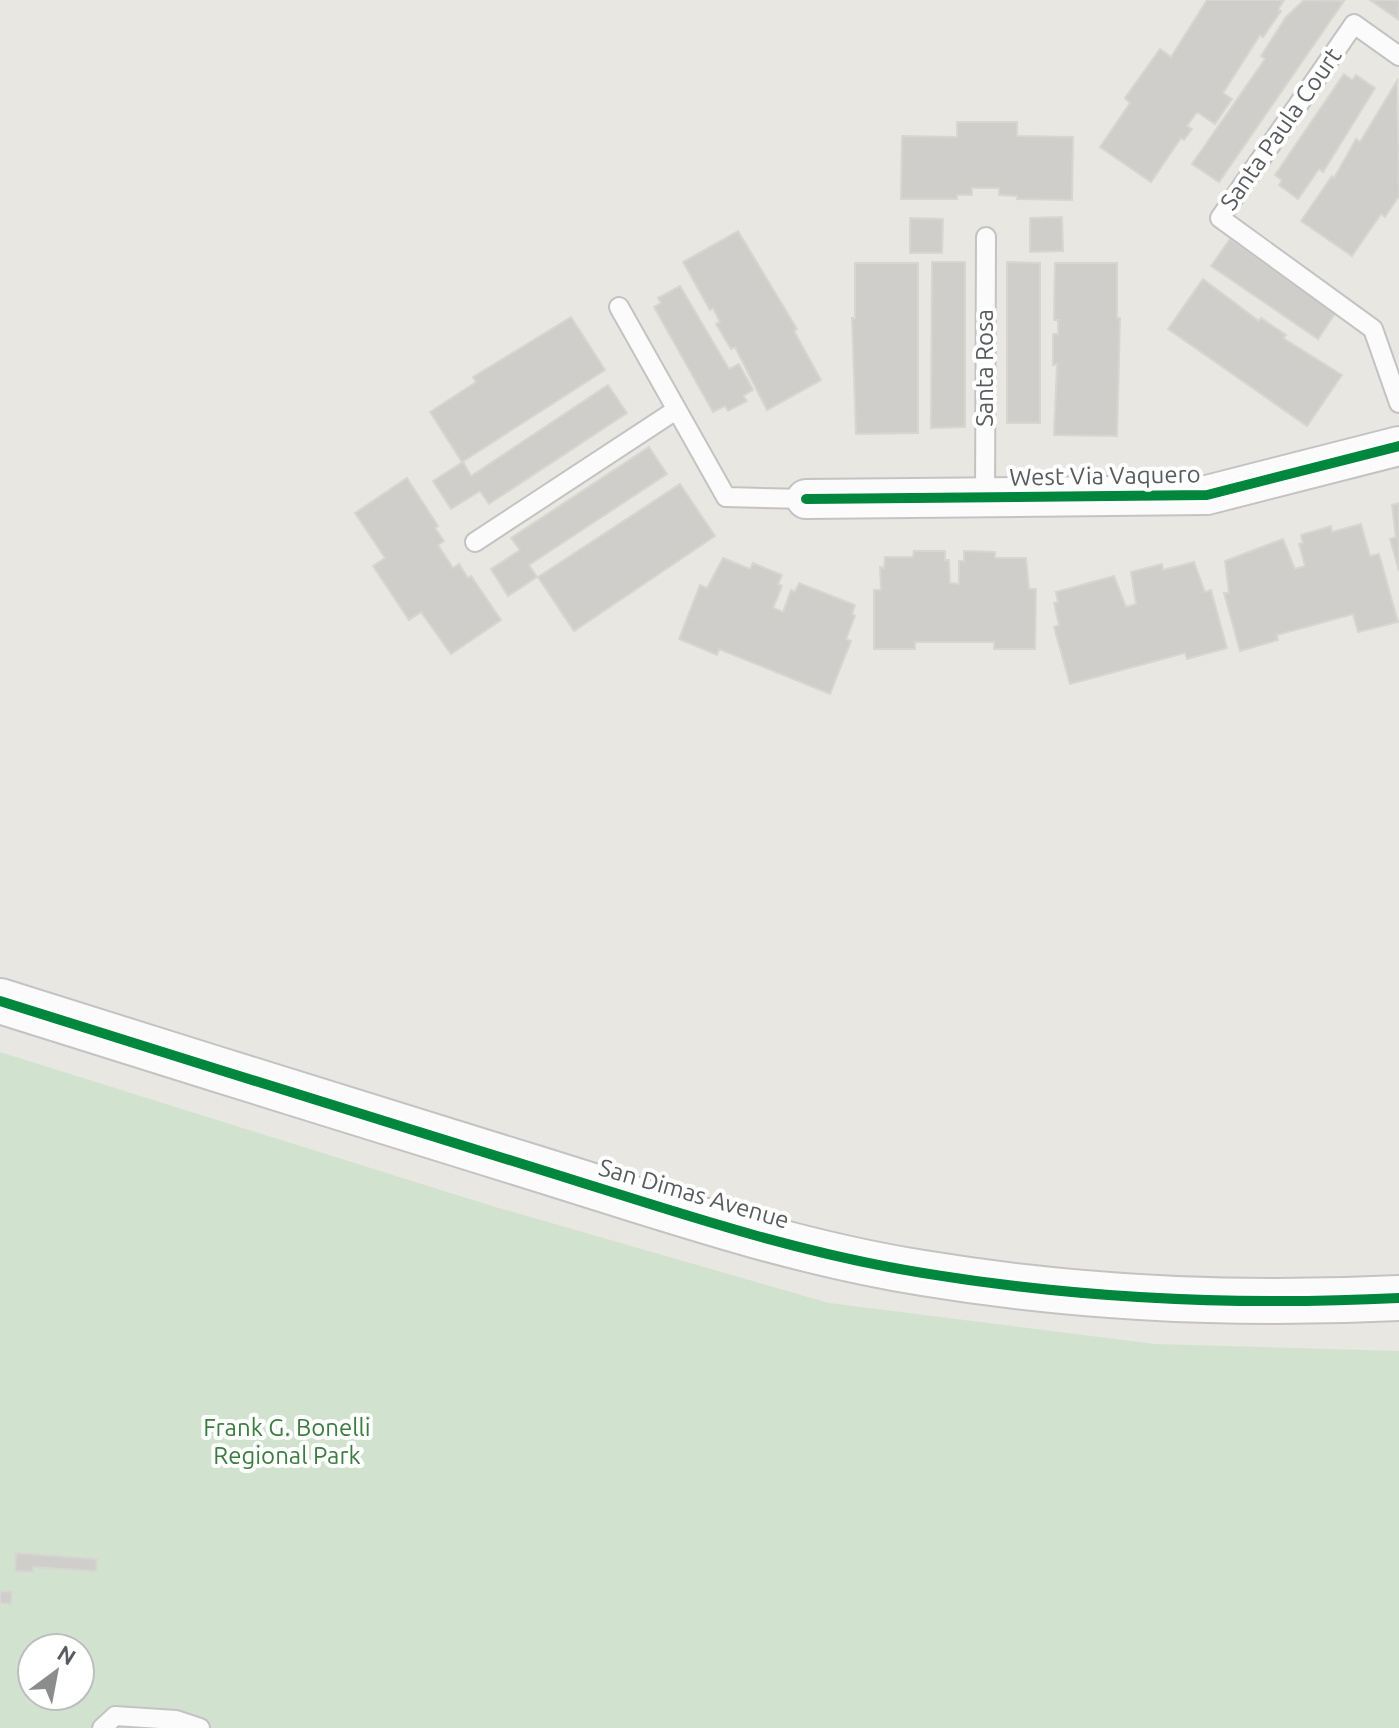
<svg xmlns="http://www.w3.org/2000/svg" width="1399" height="1728" viewBox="0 0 1399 1728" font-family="Ubuntu,sans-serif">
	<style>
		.green { fill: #d1e3cf; fill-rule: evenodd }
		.building { fill: #cfcecb; stroke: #d7d6d2; stroke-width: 2 }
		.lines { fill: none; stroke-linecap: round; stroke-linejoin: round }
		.service-casing { stroke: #c4c3c3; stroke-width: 22 }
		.minor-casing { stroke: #c4c3c3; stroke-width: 42 }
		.tertiary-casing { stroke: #c4c3c3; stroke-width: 48 }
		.service { stroke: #fcfbfb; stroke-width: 18 }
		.minor { stroke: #fcfbfb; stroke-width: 38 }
		.tertiary { stroke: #fcfbfb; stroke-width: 44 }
		.cycleway-casing { stroke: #fff; stroke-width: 15 }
		.cycleway { stroke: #00873e; stroke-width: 10 }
		.labels { text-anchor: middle; stroke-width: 8; stroke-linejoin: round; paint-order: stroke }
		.street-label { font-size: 24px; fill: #595c5f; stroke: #fff }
		.park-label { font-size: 24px; fill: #3c7c40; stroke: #fff }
	</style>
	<rect width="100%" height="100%" fill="#e8e7e2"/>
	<path class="green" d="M 0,1052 L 492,1206 L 829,1303 L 1155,1344 L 1399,1351 L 1399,1728 L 0,1728 ZM 32,1648 L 80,1648 L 80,1696 L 32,1696 Z"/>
	<g class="building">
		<path d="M 1207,0 L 1284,0 L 1278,10 L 1281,11 L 1263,37 L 1260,35 L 1223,93 L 1232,99 L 1215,124 L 1197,112 L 1187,126 L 1192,129 L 1184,140 L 1181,138 L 1151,182 L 1100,147 L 1130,103 L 1125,98 L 1160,49 L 1171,57 Z"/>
		<path d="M 1304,0 L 1344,1 L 1219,182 L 1192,164 L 1265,59 L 1261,56 L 1286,17 Z"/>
		<path d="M 1370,0 L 1399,0 L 1399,20 Z"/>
		<path d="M 1344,74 L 1352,80 L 1356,75 L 1375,88 L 1323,172 L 1319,169 L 1298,199 L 1279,185 L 1282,180 L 1275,175 Z"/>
		<path d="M 1397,81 L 1399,196 L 1385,217 L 1381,214 L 1352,256 L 1301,221 L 1332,176 L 1334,178 L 1356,139 L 1360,142 Z"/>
		<path d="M 957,122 L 1017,122 L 1017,136 L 1073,137 L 1072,200 L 1017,199 L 1017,196 L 999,195 L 999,188 L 972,188 L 972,195 L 957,195 L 957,199 L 901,199 L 902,136 L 957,137 Z"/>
		<path d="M 1062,217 L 1063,251 L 1030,252 L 1030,218 Z"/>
		<path d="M 910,218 L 943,219 L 942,253 L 910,253 Z"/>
		<path d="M 738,231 L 797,329 L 794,331 L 821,380 L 767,410 L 735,347 L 731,349 L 716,324 L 720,322 L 713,308 L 710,310 L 683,262 Z"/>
		<path d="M 1230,239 L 1336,312 L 1318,339 L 1211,266 Z"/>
		<path d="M 932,262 L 965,262 L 965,427 L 931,428 Z"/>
		<path d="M 1007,262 L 1040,263 L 1040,423 L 1007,423 Z"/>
		<path d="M 855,263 L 918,263 L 918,433 L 856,434 L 852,318 L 855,318 Z"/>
		<path d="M 1055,263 L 1117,263 L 1117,318 L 1120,318 L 1117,436 L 1054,435 L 1057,364 L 1053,365 L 1053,334 L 1058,334 L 1058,320 L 1054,320 Z"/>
		<path d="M 1203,279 L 1259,321 L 1261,318 L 1286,335 L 1283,338 L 1342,375 L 1307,426 L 1168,329 Z"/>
		<path d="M 680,286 L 729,369 L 739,364 L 753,390 L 743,396 L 747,401 L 728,411 L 725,406 L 713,412 L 654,307 L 661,303 L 658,298 Z"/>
		<path d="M 571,317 L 605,370 L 462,462 L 430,412 L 476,382 L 473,377 Z"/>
		<path d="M 608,385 L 627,413 L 489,504 L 480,491 L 451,509 L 433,481 L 463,462 L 471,476 Z"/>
		<path d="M 649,447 L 667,474 L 529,565 L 537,577 L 508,596 L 491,569 L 520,550 L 511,538 Z"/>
		<path d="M 407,478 L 438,526 L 435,528 L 444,541 L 438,545 L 453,568 L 459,564 L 468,578 L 471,576 L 501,620 L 451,654 L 421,612 L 409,620 L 373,566 L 385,558 L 355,513 Z"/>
		<path d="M 680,484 L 715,536 L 574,631 L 538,577 Z"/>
		<path d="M 1399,503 L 1399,571 L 1390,539 L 1396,537 L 1392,505 Z"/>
		<path d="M 1361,524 L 1370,556 L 1379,554 L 1398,622 L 1358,632 L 1353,614 L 1277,635 L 1278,640 L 1240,651 L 1224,593 L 1229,593 L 1225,561 L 1283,539 L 1295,569 L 1305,566 L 1299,544 L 1303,543 L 1301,535 L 1331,526 L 1332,532 Z"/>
		<path d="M 914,551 L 945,551 L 945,560 L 949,560 L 950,583 L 959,584 L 959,561 L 964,561 L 964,551 L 995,552 L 995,558 L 1026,558 L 1029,589 L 1036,589 L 1035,649 L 994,649 L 994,642 L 915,642 L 915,649 L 874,649 L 874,590 L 881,590 L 880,567 L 884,568 L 885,557 L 913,557 Z"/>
		<path d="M 723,558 L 750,569 L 753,563 L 782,575 L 778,584 L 782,586 L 773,608 L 783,612 L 791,590 L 795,592 L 799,583 L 855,605 L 852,614 L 855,616 L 846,639 L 851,641 L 830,694 L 719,649 L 717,655 L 679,639 L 700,585 L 707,588 Z"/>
		<path d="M 1194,562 L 1205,592 L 1211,590 L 1227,648 L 1187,659 L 1185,653 L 1070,684 L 1054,627 L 1059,625 L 1054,603 L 1058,602 L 1056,592 L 1114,576 L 1126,607 L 1136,604 L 1131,572 L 1162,564 L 1163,570 Z"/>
		<path d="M 16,1553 L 97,1559 L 96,1571 L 33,1567 L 33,1572 L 15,1571 Z"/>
		<path d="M 0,1591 L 12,1592 L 11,1604 L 0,1603 Z"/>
	</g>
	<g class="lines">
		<defs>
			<g id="service">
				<path d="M 1399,56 L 1354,24 L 1220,218 L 1373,329 L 1399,403"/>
				<path d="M 619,307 L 726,497 L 806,499"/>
				<path d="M 985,499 L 986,237"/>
				<path d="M 475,542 L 676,410"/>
				<path d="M 102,1728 L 115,1716 L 176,1720 L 200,1728"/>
			</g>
			<path id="minor" d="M 806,499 L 1207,495 L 1399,446"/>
			<path id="tertiary" d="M 0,1001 C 177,1057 355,1112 532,1167 C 661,1207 790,1252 923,1273 C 1081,1299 1240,1306 1399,1298"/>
		</defs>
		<use href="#service" class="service-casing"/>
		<use href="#minor" class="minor-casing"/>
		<use href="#tertiary" class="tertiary-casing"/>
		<use href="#service" class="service"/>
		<use href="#minor" class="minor"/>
		<use href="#tertiary" class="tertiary"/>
		<defs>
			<g id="cycleway">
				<path d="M 806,499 L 1207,495 L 1399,446"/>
				<path d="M 0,1001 C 177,1057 355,1112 532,1167 C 661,1207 790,1252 923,1273 C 1081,1299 1240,1306 1399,1298"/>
			</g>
		</defs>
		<use href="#cycleway" class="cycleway-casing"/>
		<use href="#cycleway" class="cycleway"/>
	</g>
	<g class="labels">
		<g class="street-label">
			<text transform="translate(1281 129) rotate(-55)" y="8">Santa Paula Court</text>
			<text transform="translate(985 368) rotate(-90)" y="8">Santa Rosa</text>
			<text transform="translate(1105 476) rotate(-1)" y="8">West Via Vaquero</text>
			<text transform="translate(694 1194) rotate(16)" y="8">San Dimas Avenue</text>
		</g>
		<g class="park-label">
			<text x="287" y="1436">Frank G. Bonelli<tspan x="287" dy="28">Regional Park</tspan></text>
		</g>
	</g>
	<g transform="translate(56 1672) rotate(32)"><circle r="38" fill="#ffffff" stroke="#bdbebf" stroke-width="2"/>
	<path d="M0-6L14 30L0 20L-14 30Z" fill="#8b8d8d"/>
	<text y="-12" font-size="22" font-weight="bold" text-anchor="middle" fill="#595c5f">N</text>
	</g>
</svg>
